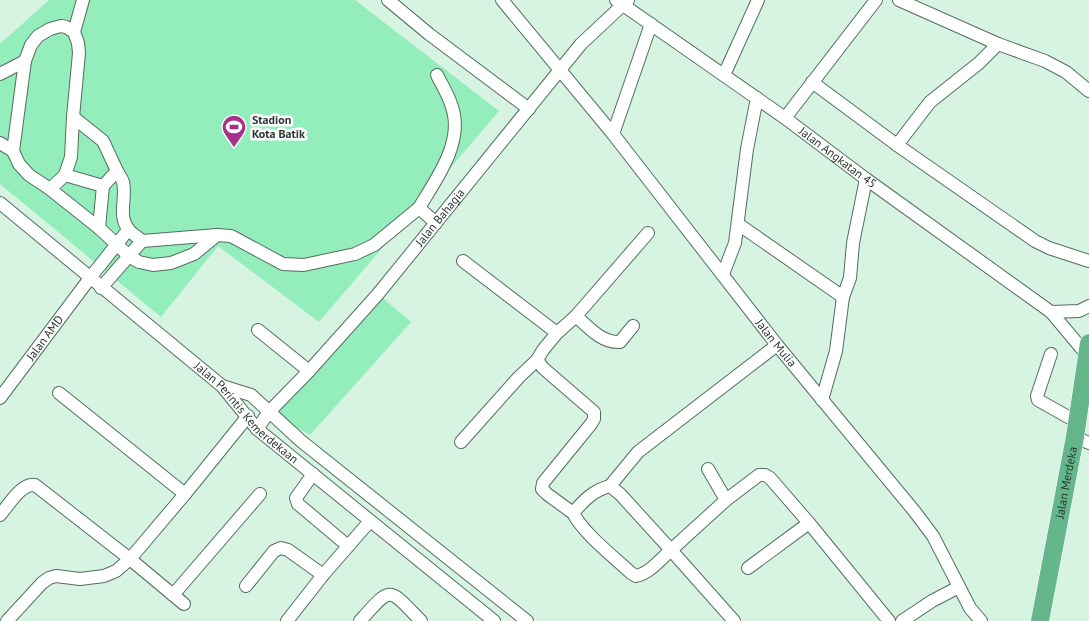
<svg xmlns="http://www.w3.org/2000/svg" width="1089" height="621" viewBox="0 0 1089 621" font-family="'PT Sans',sans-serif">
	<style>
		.green { fill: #93eebc }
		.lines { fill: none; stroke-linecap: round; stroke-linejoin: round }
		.minor-casing { stroke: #546e5f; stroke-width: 14 }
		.highway-casing { stroke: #fff; stroke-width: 19 }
		.minor { stroke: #fff; stroke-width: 12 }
		.highway { stroke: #65b78b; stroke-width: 18 }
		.labels { text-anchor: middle; stroke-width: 5; stroke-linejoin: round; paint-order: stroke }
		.poi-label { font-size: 12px; font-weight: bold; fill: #2a362f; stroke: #fff; text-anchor: start }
		.street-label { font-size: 12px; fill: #2a362f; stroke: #fff }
	</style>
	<rect width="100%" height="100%" fill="#d7f4e2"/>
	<g class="green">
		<path d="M 49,0 L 355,0 L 499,111 L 319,322 L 218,246 L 161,317 L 0,184 L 0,44 Z"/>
		<path d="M 378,294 L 411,322 L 310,435 L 269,412 Z"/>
	</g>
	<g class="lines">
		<defs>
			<g id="minor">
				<path d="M 388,0 L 429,34 L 529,109"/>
				<path id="s1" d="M 502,0 L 613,134 L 777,345 L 915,512 L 933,536 L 970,608 L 981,621"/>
				<path id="s2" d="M 616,0 L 785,118 L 866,179 L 1051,312 L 1087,355"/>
				<path d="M 899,0 L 998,44 L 1045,61 L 1066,72 L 1089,91"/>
				<path d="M 74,32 L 83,0"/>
				<path d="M 0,74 L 25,61"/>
				<path d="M 724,75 L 758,0"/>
				<path d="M 812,82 L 897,145 L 1035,241 L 1049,248 L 1089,261"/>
				<path d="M 73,117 L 103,141 L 117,171"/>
				<path d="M 785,118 L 876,0"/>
				<path d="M 613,134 L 651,24"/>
				<path d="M 0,143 L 13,151"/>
				<path d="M 897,145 L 930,102 L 979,63 L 998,44"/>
				<path d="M 65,175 L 103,186 L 117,171 C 119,175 122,178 123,182 C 127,198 117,216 129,230 C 132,234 138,237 142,241 L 217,235"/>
				<path d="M 50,189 L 65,175 L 71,157 L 73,117 L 79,53 L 78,43 L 74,32 L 66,27 L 61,26 L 50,29 L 38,36 L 31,45 L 25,61 L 13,151 L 19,164 L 29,175 L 50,189 L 99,228 L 129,256 L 139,262 L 153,265 L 171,263 L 194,254 L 217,235 L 231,236 L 283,264 L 304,265 L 355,254 L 374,245 L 419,208 L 436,223"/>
				<path id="s3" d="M 0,203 L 222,386 L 257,429 L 494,621"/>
				<path d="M 419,208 C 436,179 464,143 452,107 C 449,96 442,85 437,75"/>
				<path d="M 738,224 L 843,297 L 850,278 L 853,243 L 866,179"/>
				<path d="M 99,228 L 103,186"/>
				<path d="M 463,261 L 557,333"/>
				<path d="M 723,274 L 735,243 L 747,149 L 757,98"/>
				<path d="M 101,288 L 142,241"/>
				<path d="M 1051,312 L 1079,311 L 1089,306"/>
				<path d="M 576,316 C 589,328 602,343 620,342 L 633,326"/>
				<path d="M 258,330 L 309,371"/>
				<path d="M 1051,354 L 1037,396 L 1038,400 L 1077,422"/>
				<path d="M 222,386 L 251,395 L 301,441 L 527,621"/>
				<path d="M 59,393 L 185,494"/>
				<path id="s4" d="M 0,398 L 90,278 L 128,230"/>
				<path d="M 822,400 L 836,351 L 843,297"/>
				<path id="s5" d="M 257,429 L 269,412 L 309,371 L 378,294 L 581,44 L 628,0"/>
				<path d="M 1075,437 L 1089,443"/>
				<path d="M 461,442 L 519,377 L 537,360"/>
				<path d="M 708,469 L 726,500"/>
				<path d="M 313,474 L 296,498 L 298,504 L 348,546"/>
				<path d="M 610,486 L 638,452 L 777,345"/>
				<path d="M 573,513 C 584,534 613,556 631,573 L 636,576 C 650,573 661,559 671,550 L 620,494 L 610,486 C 594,490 584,500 573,513 L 547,494 L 542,489 L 543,483 L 591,424 L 594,419 L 594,412 L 543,368 L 537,360 L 543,350 L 557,333 L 576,316 L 648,233"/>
				<path d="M 0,515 C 9,505 21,483 35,485 L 130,559 L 184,604"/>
				<path d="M 748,568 L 809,523"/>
				<path d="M 246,586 L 274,551 L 281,548 L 288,550 L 323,575"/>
				<path d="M 173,595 L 260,494"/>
				<path d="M 7,621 L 42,583 L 49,578 L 56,576 L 80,579 L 104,576 L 116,571 L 130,559 L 185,494 L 248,416"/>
				<path d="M 287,621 L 323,575 L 370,521"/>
				<path d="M 360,621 C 392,585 388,587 421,621"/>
				<path d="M 734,621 L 671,550 L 726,500 L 759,475 L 765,475 L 770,478 L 809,523 L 889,621"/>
				<path d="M 902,621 L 932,601 L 959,587"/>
			</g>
			<g id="highway">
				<path id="s6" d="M 1040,621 L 1075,437 L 1089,343"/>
			</g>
		</defs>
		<use href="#minor" class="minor-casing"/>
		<use href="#highway" class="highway-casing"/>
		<use href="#minor" class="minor"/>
		<use href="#highway" class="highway"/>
	</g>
	<defs>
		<symbol id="stadium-pin" viewBox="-11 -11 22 30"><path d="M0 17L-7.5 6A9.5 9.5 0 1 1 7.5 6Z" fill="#a7328b" stroke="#fff"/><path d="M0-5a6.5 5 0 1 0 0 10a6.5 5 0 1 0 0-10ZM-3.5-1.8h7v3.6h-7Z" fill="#fff"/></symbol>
	</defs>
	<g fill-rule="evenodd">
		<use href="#stadium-pin" x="220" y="113" width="28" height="38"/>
	</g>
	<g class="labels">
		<g class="poi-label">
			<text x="252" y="124">Stadion<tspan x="252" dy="14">Kota Batik</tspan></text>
		</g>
		<g class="street-label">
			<text dy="4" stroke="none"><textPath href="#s2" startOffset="272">Jalan Angkatan 45</textPath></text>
			<text dy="4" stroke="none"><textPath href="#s5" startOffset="280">Jalan Bahagia</textPath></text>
			<text dy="4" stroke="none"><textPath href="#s4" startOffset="75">Jalan AMD</textPath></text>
			<text dy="4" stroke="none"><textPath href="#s1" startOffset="439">Jalan Mulia</textPath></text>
			<text dy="4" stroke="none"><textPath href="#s3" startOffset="324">Jalan Perintis Kemerdekaan</textPath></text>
			<text dy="4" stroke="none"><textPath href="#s6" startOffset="141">Jalan Merdeka</textPath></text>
		</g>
	</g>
</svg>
